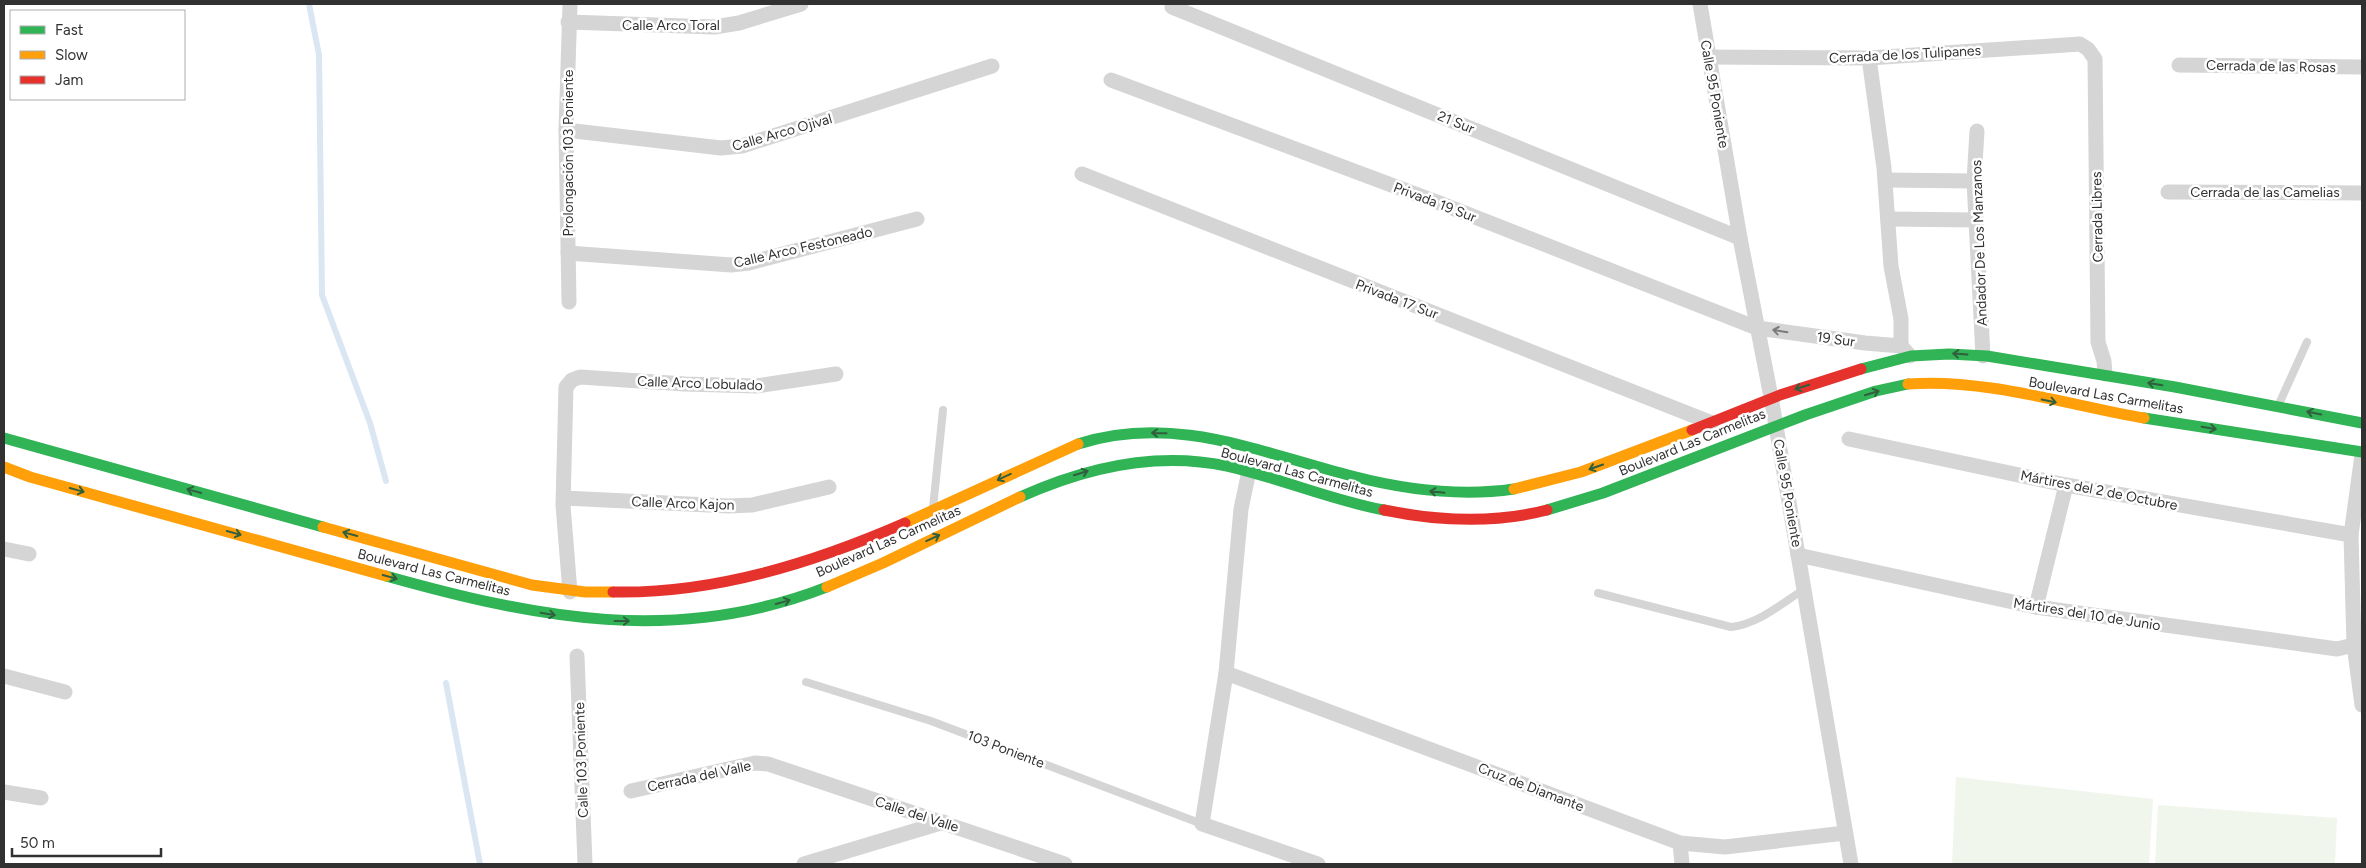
<svg xmlns="http://www.w3.org/2000/svg" width="2366" height="868" viewBox="0 0 2366 868" font-family="Figtree,sans-serif">
	<style>
		.pitch { fill: #f1f6ed }
		.lines { fill: none; stroke-linecap: round; stroke-linejoin: round }
		.stream { stroke: #dbe6f3; stroke-width: 6 }
		.lane { stroke: #d5d5d5; stroke-width: 8 }
		.street { stroke: #d5d5d5; stroke-width: 15 }
		.fast { stroke: #30b455; stroke-width: 11 }
		.slow { stroke: #ff9f0a; stroke-width: 11 }
		.jam { stroke: #e5322d; stroke-width: 11 }
		.oneway { stroke: #7b7b7b }
		.oneway2 { stroke: #315f3e }
		.labels { text-anchor: middle; stroke-width: 5; stroke-linejoin: round; paint-order: stroke }
		.street-label { font-size: 14px; fill: #313131; stroke: #fff }
	</style>
	<rect width="100%" height="100%" fill="#fff"/>
	<g class="pitch">
		<path d="M 1956,777 L 2153,799 L 2149,864 L 1952,864 Z"/>
		<path d="M 2158,805 L 2337,818 L 2335,864 L 2155,864 Z"/>
	</g>
	<g class="lines">
		<g class="stream">
			<path d="M 309,4 L 319,55 L 322,295 L 370,423 L 386,481"/>
			<path d="M 446,683 L 480,864"/>
		</g>
		<g class="lane">
			<path d="M 2279,404 L 2307,342"/>
			<path d="M 933,508 L 943,410"/>
			<path d="M 1598,593 L 1731,627 C 1758,624 1781,604 1803,590"/>
			<path d="M 806,682 L 931,721 L 1202,824"/>
		</g>
		<g class="street">
			<path d="M 1700,4 L 1740,238 L 1771,397 L 1851,864"/>
			<path d="M 1172,7 L 1740,238"/>
			<path d="M 568,22 L 714,27 L 739,23 L 801,4"/>
			<path d="M 1709,57 L 1869,58 L 2080,44 L 2088,49 L 2095,59 L 2098,342 L 2104,361 L 2105,374"/>
			<path d="M 1869,58 L 1884,168 L 1891,266 L 1901,319 L 1901,346"/>
			<path d="M 2179,65 L 2362,67"/>
			<path d="M 1111,80 L 1442,204 L 1757,328 L 1865,343 L 1901,346 L 1910,356"/>
			<path d="M 566,130 L 721,148 L 742,146 L 992,66"/>
			<path d="M 1977,131 L 1974,181 L 1983,356"/>
			<path d="M 1082,174 L 1712,423"/>
			<path d="M 1886,180 L 1974,181"/>
			<path d="M 2168,192 L 2362,193"/>
			<path d="M 1888,219 L 1976,220"/>
			<path d="M 568,253 L 731,265 L 749,263 L 917,219"/>
			<path d="M 569,302 L 566,130 L 570,4"/>
			<path d="M 1849,439 L 2066,485 L 2351,535"/>
			<path d="M 2362,455 L 2351,535 L 2354,645 L 2362,705"/>
			<path d="M 1249,471 L 1241,509 L 1226,673 L 1202,824 L 1318,864"/>
			<path d="M 564,498 L 729,506 L 752,505 L 829,487"/>
			<path d="M 4,549 L 29,554"/>
			<path d="M 1798,555 L 2036,607 L 2337,649 L 2362,643"/>
			<path d="M 570,592 L 563,505 L 566,387 L 572,380 L 580,377 L 685,384 L 756,386 L 836,374"/>
			<path d="M 2036,607 L 2066,485"/>
			<path d="M 577,656 L 585,864"/>
			<path d="M 1226,673 L 1680,843 L 1725,847 L 1845,833"/>
			<path d="M 4,676 L 65,692"/>
			<path d="M 631,791 L 755,763 L 768,764 L 1065,864"/>
			<path d="M 4,792 L 41,798"/>
			<path d="M 1680,843 L 1682,864"/>
			<path d="M 804,864 L 944,822"/>
		</g>
		<g class="fast">
			<path d="M 1861,369 L 1911,356 L 1949,354 L 1987,356 L 2175,387 L 2362,423"/>
			<path d="M 2144,418 L 2362,452"/>
			<path d="M 4,438 L 323,527"/>
			<path d="M 1078,444 C 1174,413 1261,453 1352,476 C 1406,490 1459,497 1514,489"/>
			<path d="M 1020,497 C 1084,468 1156,451 1227,466 C 1280,478 1330,500 1384,510"/>
			<path d="M 1547,510 L 1603,493 L 1805,415 L 1876,391 L 1908,384"/>
			<path d="M 386,576 C 536,618 676,646 827,587"/>
		</g>
		<g class="slow">
			<path d="M 1908,384 C 1984,378 2069,405 2144,418"/>
			<path d="M 4,467 L 30,477 L 386,576"/>
			<path d="M 1514,489 L 1581,472 L 1692,430"/>
			<path d="M 905,523 L 1078,444"/>
			<path d="M 323,527 L 532,585 L 585,592 L 613,592"/>
			<path d="M 827,587 L 883,563 L 1020,497"/>
		</g>
		<g class="jam">
			<path d="M 1692,430 L 1780,395 L 1861,369"/>
			<path d="M 1384,510 C 1438,521 1493,524 1547,510"/>
			<path d="M 613,592 C 714,594 813,563 905,523"/>
		</g>
	</g>
	<defs><path id="oneway-shaft" d="M-6 0H5M1.5-3L5.5 0L1.5 3" fill="none" stroke-width="1.6" stroke-linecap="round" stroke-linejoin="round" transform="scale(1.25)"/></defs>
	<use class="oneway" href="#oneway-shaft" transform="translate(1780 331) rotate(-171)"/>
	<g class="oneway2">
		<use href="#oneway-shaft" transform="translate(1960 354) rotate(-176)"/>
		<use href="#oneway-shaft" transform="translate(2155 384) rotate(-170)"/>
		<use href="#oneway-shaft" transform="translate(1802 387) rotate(162)"/>
		<use href="#oneway-shaft" transform="translate(1872 393) rotate(-17)"/>
		<use href="#oneway-shaft" transform="translate(2049 401) rotate(11)"/>
		<use href="#oneway-shaft" transform="translate(2314 413) rotate(-168)"/>
		<use href="#oneway-shaft" transform="translate(2209 428) rotate(9)"/>
		<use href="#oneway-shaft" transform="translate(1159 433) rotate(-179)"/>
		<use href="#oneway-shaft" transform="translate(1596 467) rotate(161)"/>
		<use href="#oneway-shaft" transform="translate(1081 473) rotate(-17)"/>
		<use href="#oneway-shaft" transform="translate(1004 477) rotate(155)"/>
		<use href="#oneway-shaft" transform="translate(77 490) rotate(15)"/>
		<use href="#oneway-shaft" transform="translate(194 491) rotate(-165)"/>
		<use href="#oneway-shaft" transform="translate(1437 492) rotate(-174)"/>
		<use href="#oneway-shaft" transform="translate(234 533) rotate(15)"/>
		<use href="#oneway-shaft" transform="translate(350 534) rotate(-165)"/>
		<use href="#oneway-shaft" transform="translate(933 538) rotate(-25)"/>
		<use href="#oneway-shaft" transform="translate(390 577) rotate(15)"/>
		<use href="#oneway-shaft" transform="translate(783 602) rotate(-15)"/>
		<use href="#oneway-shaft" transform="translate(548 614) rotate(10)"/>
		<use href="#oneway-shaft" transform="translate(622 621)"/>
	</g>
	<g class="labels">
		<g class="street-label">
			<text x="671" y="30">Calle Arco Toral</text>
			<text transform="translate(1905 54) rotate(-3)" y="5">Cerrada de los Tulipanes</text>
			<text transform="translate(2271 66) rotate(1)" y="5">Cerrada de las Rosas</text>
			<text transform="translate(1715 94) rotate(80)" y="5">Calle 95 Poniente</text>
			<text transform="translate(1456 122) rotate(22)" y="5">21 Sur</text>
			<text transform="translate(782 132) rotate(-16)" y="5">Calle Arco Ojival</text>
			<text transform="translate(568 153) rotate(-90)" y="5">Prolongación 103 Poniente</text>
			<text x="2265" y="197">Cerrada de las Camelias</text>
			<text transform="translate(1435 202) rotate(21)" y="5">Privada 19 Sur</text>
			<text transform="translate(2097 217) rotate(-91)" y="5">Cerrada Libres</text>
			<text transform="translate(1979 243) rotate(-92)" y="5">Andador De Los Manzanos</text>
			<text transform="translate(803 247) rotate(-13)" y="5">Calle Arco Festoneado</text>
			<text transform="translate(1397 299) rotate(21)" y="5">Privada 17 Sur</text>
			<text transform="translate(1836 339) rotate(8)" y="5">19 Sur</text>
			<text transform="translate(700 383) rotate(2)" y="5">Calle Arco Lobulado</text>
			<text transform="translate(2106 395) rotate(10)" y="5">Boulevard Las Carmelitas</text>
			<text transform="translate(1692 442) rotate(-22)" y="5">Boulevard Las Carmelitas</text>
			<text transform="translate(1297 472) rotate(15)" y="5">Boulevard Las Carmelitas</text>
			<text transform="translate(2099 490) rotate(11)" y="5">Mártires del 2 de Octubre</text>
			<text transform="translate(1788 493) rotate(80)" y="5">Calle 95 Poniente</text>
			<text transform="translate(683 503) rotate(2)" y="5">Calle Arco Kajon</text>
			<text transform="translate(888 541) rotate(-24)" y="5">Boulevard Las Carmelitas</text>
			<text transform="translate(434 572) rotate(14)" y="5">Boulevard Las Carmelitas</text>
			<text transform="translate(2087 614) rotate(9)" y="5">Mártires del 10 de Junio</text>
			<text transform="translate(1006 749) rotate(21)" y="5">103 Poniente</text>
			<text transform="translate(581 760) rotate(-92)" y="5">Calle 103 Poniente</text>
			<text transform="translate(699 776) rotate(-12)" y="5">Cerrada del Valle</text>
			<text transform="translate(1531 787) rotate(21)" y="5">Cruz de Diamante</text>
			<text transform="translate(917 814) rotate(18)" y="5">Calle del Valle</text>
		</g>
	</g>
	<rect width="2366" height="868" fill="none" stroke="#313131" stroke-width="10"/>
	<rect x="10" y="10" width="175" height="90" fill="#ffffff" stroke="#adadad"/>
	<rect x="20" y="26" width="25" height="8" fill="#30b455" stroke="#adadad"/>
	<text x="55" y="35" font-size="15" fill="#313131">Fast</text>
	<rect x="20" y="51" width="25" height="8" fill="#ff9f0a" stroke="#adadad"/>
	<text x="55" y="60" font-size="15" fill="#313131">Slow</text>
	<rect x="20" y="76" width="25" height="8" fill="#e5322d" stroke="#adadad"/>
	<text x="55" y="85" font-size="15" fill="#313131">Jam</text>
	<path d="M12 848v8h149v-8" fill="none" stroke="#313131" stroke-width="2.5"/>
	<text x="20" y="848" font-size="15" fill="#313131" stroke="#ffffff" stroke-width="4" paint-order="stroke">50 m</text>
</svg>
